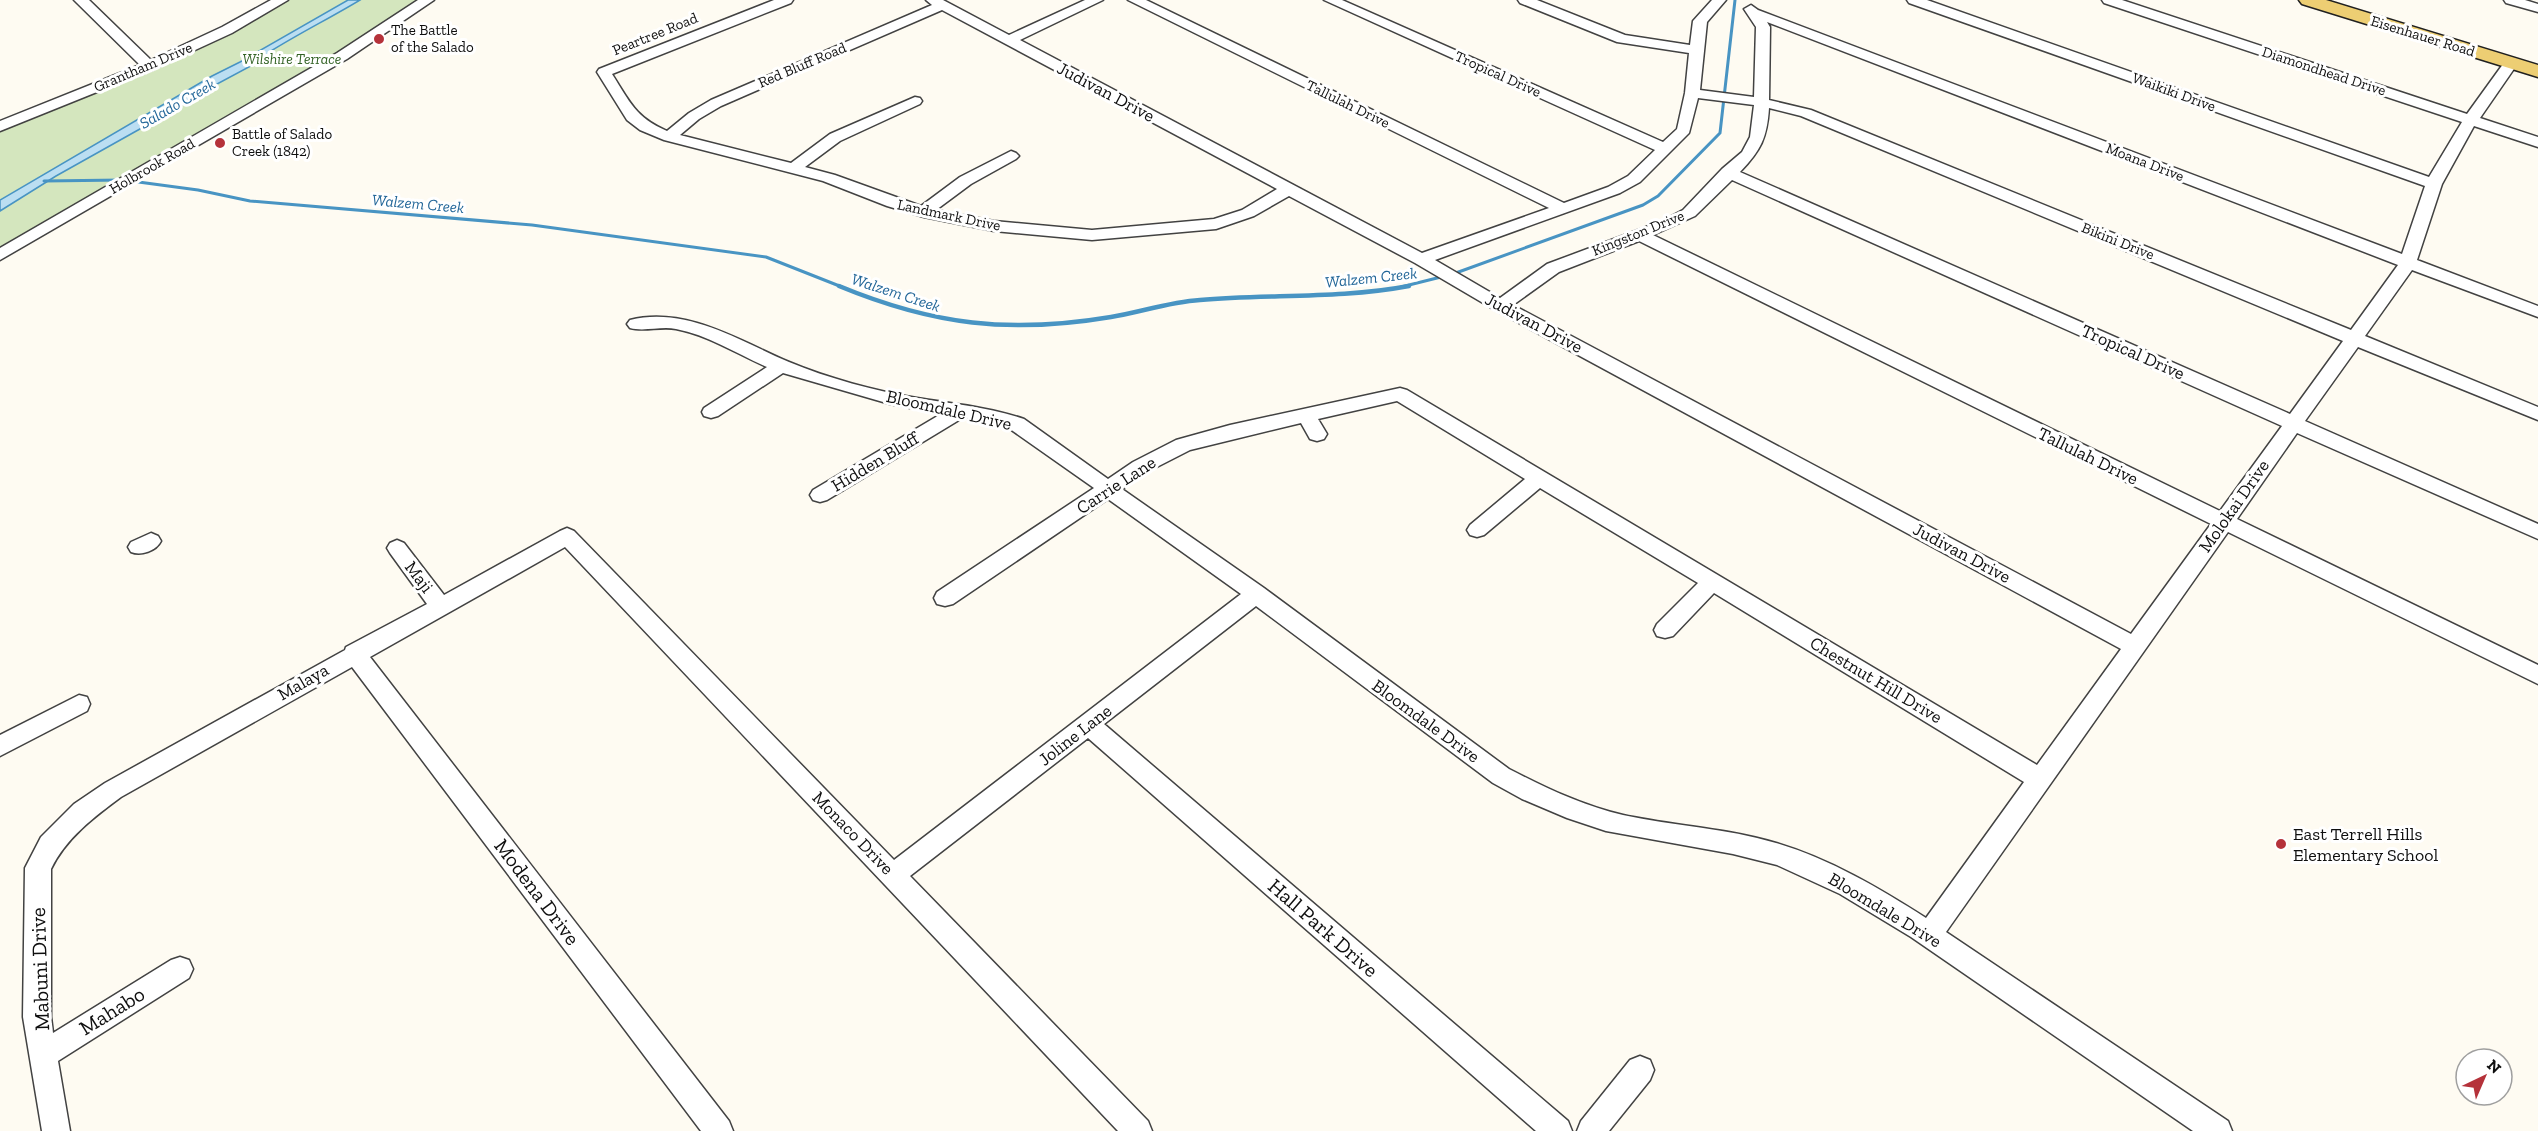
<svg xmlns="http://www.w3.org/2000/svg" width="2538" height="1131" viewBox="0 0 2538 1131" font-family="'Zilla Slab',serif">
	<style>
		.green { fill: #d4e6be }
		.water { fill: #bbdef2; stroke: #4894c3; stroke-width: 1.5 }
		.lines { fill: none; stroke-linecap: round; stroke-linejoin: round }
		.stream-far1 { stroke: #4894c3; stroke-width: 3 }
		.stream { stroke: #4894c3; stroke-width: 4.5 }
		.minor-casing { stroke: #424242; stroke-width: 3 }
		.major-casing { stroke: #202020; stroke-width: 3 }
		.minor { fill: #fff; fill-rule: evenodd }
		.major { fill: #edce73; fill-rule: evenodd }
		.poi-dot { fill: #b5323a; stroke: #fff; stroke-width: 2 }
		.labels { text-anchor: middle; stroke-width: 6; stroke-linejoin: round; paint-order: stroke }
		.far-poi-label { font-size: 15px; fill: #0f0f0f; stroke: #fff; text-anchor: start }
		.far-street-label { font-size: 15px; fill: #0f0f0f; stroke: #fff }
		.far-park-label { font-size: 15px; font-style: italic; fill: #326224; stroke: #fff }
		.far-water-label { font-size: 16px; font-style: italic; fill: #226698; stroke: #fff }
		.street-label { font-size: 18px; fill: #0f0f0f; stroke: #fff }
		.poi-label { font-size: 18px; fill: #0f0f0f; stroke: #fff; text-anchor: start }
		.near-street-label { font-size: 21px; fill: #0f0f0f; stroke: #fff }
	</style>
	<rect width="100%" height="100%" fill="#fefbf2"/>
	<g class="green">
		<path d="M 288,0 L 348,0 L 240,62 L 212,76 L 0,200 L 0,128 L 248,23 Z"/>
		<path d="M 360,0 L 419,0 L 346,49 L 0,251 L 0,211 L 56,176 L 147,125 L 163,113 L 270,55 L 270,51 C 300,33 330,18 360,0 Z"/>
	</g>
	<path class="water" d="M 348,0 L 360,0 C 330,18 300,33 271,51 L 271,55 L 163,113 L 147,125 L 56,176 L 0,211 L 0,200 L 212,76 L 240,62 Z"/>
	<g class="lines">
		<g class="stream-far1">
			<path d="M 44,181 L 122,180"/>
			<path d="M 131,181 L 198,190 L 250,201 L 532,225 L 766,257 L 842,287"/>
			<path d="M 1453,274 L 1643,205 L 1658,196 L 1720,133 L 1735,0"/>
			<path d="M 1401,287 L 1445,276"/>
		</g>
		<path class="stream" d="M 839,286 C 933,325 1010,334 1111,317 C 1141,312 1169,302 1200,300 C 1270,294 1340,299 1409,286"/>
		<defs>
			<g id="minor">
				<path d="M 74,0 L 89,0 L 151,60 L 222,27 L 271,0 L 288,0 L 232,33 L 154,69 L 0,131 L 0,121 L 140,65 Z"/>
				<path d="M 418,0 L 434,0 L 347,59 L 0,260 L 0,248 L 337,53 Z"/>
				<path d="M 774,0 L 793,0 L 791,3 L 612,74 C 630,102 635,117 667,131 L 689,113 L 711,100 L 932,5 L 926,0 L 943,0 L 1009,35 L 1085,0 L 1103,0 L 1020,40 L 1422,253 L 1549,208 L 1128,0 L 1146,0 L 1564,203 L 1608,187 L 1628,176 L 1655,150 L 1324,0 L 1342,0 L 1663,142 L 1677,129 L 1685,93 L 1689,53 L 1617,42 L 1520,3 L 1518,0 L 1537,0 L 1625,35 L 1690,45 L 1693,21 L 1712,0 L 1726,0 L 1707,22 L 1700,90 L 1754,97 L 1756,27 L 1744,9 L 1751,5 L 1758,10 L 2402,254 L 2425,186 L 1909,3 L 1907,0 L 1927,0 L 2429,177 L 2462,122 L 2104,3 L 2102,0 L 2122,0 L 2467,114 L 2506,60 L 2516,60 L 2518,63 L 2480,118 L 2538,137 L 2538,147 L 2474,126 L 2442,184 L 2417,260 L 2538,306 L 2538,317 L 2412,270 L 2365,336 L 2538,407 L 2538,420 L 2358,347 L 2305,421 L 2538,524 L 2538,539 L 2297,433 L 2237,519 L 2538,665 L 2538,684 L 2228,532 L 1946,932 L 2228,1121 L 2232,1131 L 2193,1131 L 1911,937 L 1840,894 L 1777,865 L 1733,854 L 1606,831 L 1567,818 L 1522,799 L 1493,783 L 1256,606 L 1104,724 L 1568,1121 L 1572,1131 L 1536,1131 L 1088,738 L 910,876 L 1148,1121 L 1152,1131 L 1118,1131 L 565,547 L 370,657 L 729,1121 L 733,1131 L 701,1131 L 352,667 L 121,797 C 94,817 66,838 51,869 L 51,1017 L 53,1033 L 171,960 L 180,957 L 189,960 L 193,969 L 189,978 L 58,1061 L 70,1131 L 42,1131 L 23,1017 L 25,868 L 41,837 L 74,804 L 105,783 L 345,650 L 346,647 L 427,604 L 390,553 L 387,548 L 390,543 L 397,540 L 404,543 L 444,595 L 560,531 L 567,528 L 574,531 L 894,860 L 1241,594 L 1108,499 L 953,604 L 945,606 L 937,604 L 934,598 L 937,592 L 1094,488 L 1010,429 L 964,417 L 827,500 L 820,502 L 813,500 L 810,495 L 813,490 L 941,414 L 890,404 L 783,373 L 718,416 L 711,418 L 704,416 L 702,412 L 704,408 L 767,367 C 737,354 708,335 676,329 C 661,326 644,332 630,328 L 627,324 L 630,320 C 686,306 740,341 789,362 C 827,378 876,391 917,398 C 953,404 989,407 1024,419 L 1108,479 L 1133,462 L 1176,440 L 1230,425 L 1400,388 L 1407,390 L 2037,765 L 2121,649 L 1495,310 L 1415,263 L 1289,196 L 1254,216 L 1216,229 L 1092,240 L 994,231 L 924,217 L 887,206 L 823,181 L 664,140 L 640,130 L 627,120 L 597,72 L 599,69 ZM 942,10 L 1277,189 L 1242,210 L 1214,219 L 1092,230 L 994,221 L 936,210 L 971,184 L 1016,159 L 1019,156 L 1016,153 L 1011,151 L 960,177 L 921,206 L 835,175 L 805,167 L 840,141 L 920,104 L 922,101 L 920,98 L 915,97 L 830,134 L 791,163 L 680,135 L 699,119 L 721,106 ZM 1767,22 L 2398,265 L 2351,330 L 1811,110 L 1769,100 L 1770,27 ZM 1698,98 L 1754,105 L 1750,137 L 1742,152 L 1722,169 L 1683,210 L 1662,221 L 1547,264 L 1500,298 L 1435,260 L 1620,193 L 1640,182 L 1689,133 ZM 1769,108 L 1801,116 L 2343,341 L 2290,414 L 1740,172 C 1761,150 1767,138 1769,108 ZM 1732,180 L 2282,426 L 2220,511 L 1653,235 L 1695,216 ZM 1639,241 L 2211,524 L 2131,634 L 1513,305 L 1559,272 ZM 1397,401 L 1525,479 L 1470,525 L 1467,530 L 1470,535 L 1477,537 L 1484,535 L 1540,488 L 1698,583 L 1657,624 L 1654,630 L 1657,636 L 1665,638 L 1673,636 L 1714,593 L 2024,782 L 1926,918 C 1879,888 1830,859 1776,843 C 1726,828 1674,826 1623,815 C 1583,806 1546,788 1509,769 L 1264,588 L 1122,489 L 1147,472 L 1190,450 L 1301,423 L 1310,439 L 1317,441 L 1324,439 L 1327,434 L 1318,419 Z"/>
				<path d="M 2504,0 L 2525,0 L 2538,4 L 2538,12 L 2506,3 Z"/>
				<path d="M 151,533 L 158,536 L 161,541 C 156,551 141,556 131,552 L 128,547 L 131,542 Z"/>
				<path d="M 79,695 L 87,697 L 90,704 L 87,711 L 0,756 L 0,735 Z"/>
				<path d="M 1640,1056 L 1650,1060 L 1654,1070 L 1650,1080 L 1609,1131 L 1577,1131 L 1581,1121 L 1630,1060 Z"/>
			</g>
			<path id="major" d="M 2299,0 L 2326,0 L 2538,65 L 2538,77 L 2302,4 Z"/>
		</defs>
		<use href="#minor" class="minor-casing"/>
		<use href="#major" class="major-casing"/>
		<use href="#minor" class="minor"/>
		<use href="#major" class="major"/>
	</g>
	<g class="poi-dot">
		<circle cx="379" cy="39" r="6"/>
		<circle cx="220" cy="143" r="6"/>
		<circle cx="2281" cy="844" r="6"/>
	</g>
	<g class="labels">
		<g class="far-poi-label">
			<text x="391" y="35">The Battle<tspan x="391" dy="17">of the Salado</tspan></text>
			<text x="232" y="139">Battle of Salado<tspan x="232" dy="17">Creek (1842)</tspan></text>
		</g>
		<g class="far-street-label">
			<text transform="translate(655 34) rotate(-22)" y="5">Peartree Road</text>
			<text transform="translate(2423 36) rotate(17)" y="5">Eisenhauer Road</text>
			<text transform="translate(802 65) rotate(-23)" y="5">Red Bluff Road</text>
			<text transform="translate(143 67) rotate(-23)" y="5">Grantham Drive</text>
			<text transform="translate(2324 71) rotate(18)" y="5">Diamondhead Drive</text>
			<text transform="translate(1498 74) rotate(24)" y="5">Tropical Drive</text>
			<text transform="translate(2174 92) rotate(20)" y="5">Waikiki Drive</text>
			<text transform="translate(1348 104) rotate(26)" y="5">Tallulah Drive</text>
			<text transform="translate(2145 162) rotate(21)" y="5">Moana Drive</text>
			<text transform="translate(152 166) rotate(-30)" y="5">Holbrook Road</text>
			<text transform="translate(949 215) rotate(12)" y="5">Landmark Drive</text>
			<text transform="translate(1638 233) rotate(-22)" y="5">Kingston Drive</text>
			<text transform="translate(2118 241) rotate(22)" y="5">Bikini Drive</text>
		</g>
		<g class="far-park-label">
			<text x="292" y="64">Wilshire Terrace</text>
		</g>
		<g class="far-water-label">
			<text transform="translate(177 103) rotate(-30)" y="6">Salado Creek</text>
			<text transform="translate(418 203) rotate(5)" y="6">Walzem Creek</text>
			<text transform="translate(1371 277) rotate(-6)" y="6">Walzem Creek</text>
			<text transform="translate(896 292) rotate(18)" y="6">Walzem Creek</text>
		</g>
		<g class="street-label">
			<text transform="translate(1106 92) rotate(28)" y="6">Judivan Drive</text>
			<text transform="translate(1534 323) rotate(28)" y="6">Judivan Drive</text>
			<text transform="translate(2133 352) rotate(24)" y="6">Tropical Drive</text>
			<text transform="translate(949 410) rotate(13)" y="6">Bloomdale Drive</text>
			<text transform="translate(2088 456) rotate(26)" y="6">Tallulah Drive</text>
			<text transform="translate(875 462) rotate(-31)" y="6">Hidden Bluff</text>
			<text transform="translate(1116 485) rotate(-33)" y="6">Carrie Lane</text>
			<text transform="translate(2234 506) rotate(-55)" y="6">Molokai Drive</text>
			<text transform="translate(1962 553) rotate(28)" y="6">Judivan Drive</text>
			<text transform="translate(419 577) rotate(53)" y="6">Maji</text>
			<text transform="translate(1876 680) rotate(31)" y="6">Chestnut Hill Drive</text>
			<text transform="translate(303 682) rotate(-30)" y="6">Malaya</text>
			<text transform="translate(1426 721) rotate(36)" y="6">Bloomdale Drive</text>
			<text transform="translate(1075 735) rotate(-38)" y="6">Joline Lane</text>
			<text transform="translate(853 833) rotate(46)" y="6">Monaco Drive</text>
			<text transform="translate(1885 910) rotate(31)" y="6">Bloomdale Drive</text>
		</g>
		<g class="poi-label">
			<text x="2293" y="840">East Terrell Hills<tspan x="2293" dy="21">Elementary School</tspan></text>
		</g>
		<g class="near-street-label">
			<text transform="translate(537 892) rotate(53)" y="7">Modena Drive</text>
			<text transform="translate(1323 928) rotate(41)" y="7">Hall Park Drive</text>
			<text transform="translate(40 969) rotate(-92)" y="7">Mabuni Drive</text>
			<text transform="translate(112 1011) rotate(-32)" y="7">Mahabo</text>
		</g>
	</g>
	<g transform="translate(2484 1077) rotate(44)"><circle r="28" fill="#ffffff" stroke="#9f9f9f" stroke-width="1.5"/>
	<path d="M0-4.5L10 22L0 15L-10 22Z" fill="#b5323a"/>
	<text y="-9" font-size="16" font-weight="bold" text-anchor="middle" fill="#0f0f0f">N</text>
	</g>
</svg>
